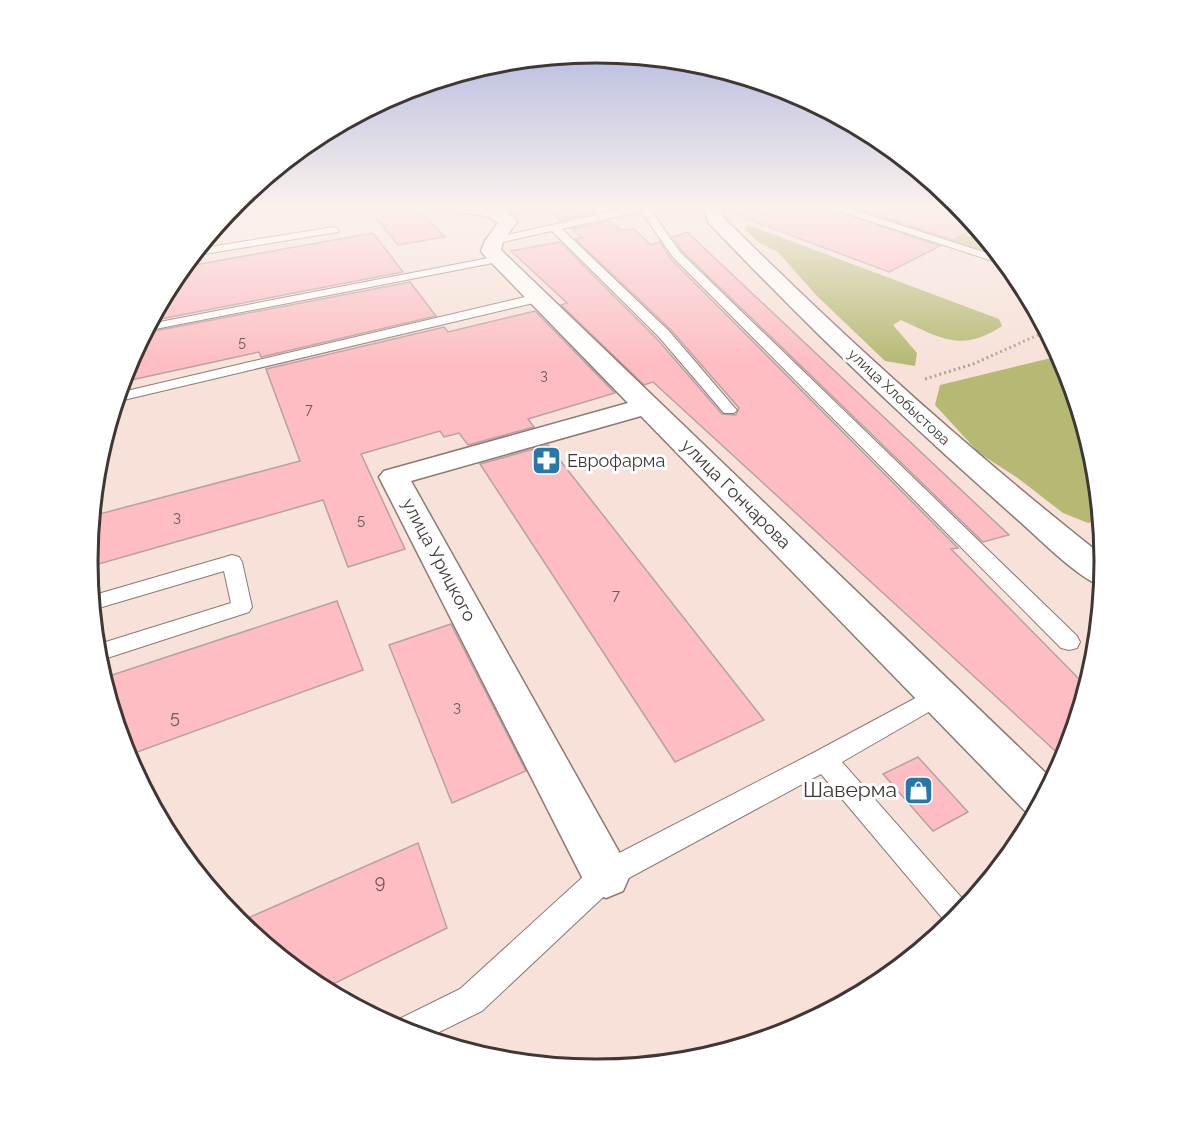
<svg xmlns="http://www.w3.org/2000/svg" width="1192" height="1122" viewBox="0 0 1192 1122" font-family="Raleway,sans-serif">
	<style>
		.green { fill: #b6b974 }
		.building { fill: #fdbdc3; stroke: #b8a1a3; stroke-width: 1.5 }
		.lines { fill: none; stroke-linecap: round; stroke-linejoin: round }
		.lane-casing { stroke: #8d7a72; stroke-width: 2 }
		.street-casing { stroke: #8d7a72; stroke-width: 3 }
		.path { stroke: #b2a19a; stroke-width: 3; stroke-dasharray: 2 3; stroke-linecap: butt }
		.lane { fill: #fff; fill-rule: evenodd }
		.street { fill: #fff; fill-rule: evenodd }
		.labels { text-anchor: middle; stroke-width: 6; stroke-linejoin: round; paint-order: stroke }
		.far-number-label { font-size: 14px; fill: #6f5858 }
		.far-street-label { font-size: 15px; fill: #403734; stroke: #fff }
		.number-label { font-size: 15px; fill: #6f5858 }
		.poi-label { font-size: 18px; fill: #403734; stroke: #fff; text-anchor: start }
		.street-label { font-size: 18px; fill: #403734; stroke: #fff }
		.near-number-label { font-size: 18px; fill: #6f5858 }
		.near-poi-label { font-size: 21px; fill: #403734; stroke: #fff; text-anchor: end }
		.rim { fill: none; stroke: #403734; stroke-width: 3 }
	</style>
	<rect width="100%" height="100%" fill="#f7e1d8"/>
	<g class="green">
		<path d="M 232,206 L 284,206 L 285,209 L 228,218 L 226,214 Z"/>
		<path d="M 840,206 L 872,206 L 958,234 L 987,239 L 1000,256 L 981,252 Z"/>
		<path d="M 748,225 L 999,319 L 1002,326 C 962,353 940,338 901,320 L 893,325 L 917,353 L 915,366 L 885,361 L 816,295 L 778,252 L 758,242 L 745,229 Z"/>
		<path d="M 1059,356 L 1066,367 L 1095,462 L 1100,520 L 1088,523 L 1063,513 L 1019,479 L 979,453 L 935,405 L 940,385 Z"/>
	</g>
	<g class="building">
		<path d="M 366,206 L 416,206 L 445,237 L 398,245 Z"/>
		<path d="M 544,206 L 590,206 L 597,212 L 561,220 Z"/>
		<path d="M 723,206 L 822,206 L 940,246 L 889,272 L 723,210 Z"/>
		<path d="M 850,206 L 928,206 L 970,219 L 977,228 L 953,240 Z"/>
		<path d="M 609,221 L 621,230 L 634,229 L 651,245 L 660,242 L 670,258 L 958,548 L 951,549 L 1087,687 L 1064,759 L 653,382 L 644,385 L 561,305 L 567,303 L 511,251 L 560,242 L 657,339 L 722,414 L 736,415 L 739,408 L 671,330 L 575,239 L 582,238 L 572,229 Z"/>
		<path d="M 687,232 L 1009,535 L 983,542 L 682,251 L 673,237 Z"/>
		<path d="M 373,233 L 403,272 L 150,321 L 173,278 L 183,267 Z"/>
		<path d="M 410,282 L 436,316 L 261,357 L 259,352 L 122,382 L 126,366 L 144,333 Z"/>
		<path d="M 535,311 L 615,393 L 528,419 L 534,427 L 468,445 L 459,433 L 444,437 L 440,431 L 361,454 L 405,549 L 348,567 L 323,500 L 88,567 L 92,516 L 300,461 L 266,369 L 444,327 L 448,332 Z"/>
		<path d="M 548,445 L 764,720 L 675,762 L 480,464 Z"/>
		<path d="M 337,601 L 363,670 L 126,756 L 103,678 Z"/>
		<path d="M 451,624 L 526,771 L 452,803 L 389,645 Z"/>
		<path d="M 918,757 L 968,812 L 933,831 L 883,774 Z"/>
		<path d="M 418,843 L 447,928 L 323,989 L 313,984 L 239,922 Z"/>
	</g>
	<g class="lines">
		<defs>
			<g id="lane">
				<path d="M 636,206 L 657,206 L 650,209 L 680,252 L 1077,636 L 1080,642 L 1077,648 L 1069,650 L 1061,648 L 672,256 L 641,211 L 562,229 L 669,331 L 734,407 L 737,410 L 734,413 L 724,413 L 659,337 L 552,231 L 494,244 L 488,241 L 494,238 Z"/>
				<path d="M 824,206 L 841,206 L 1002,258 L 1008,266 Z"/>
				<path d="M 334,227 L 339,230 L 338,232 L 192,256 L 197,249 Z"/>
				<path d="M 499,256 L 503,257 L 503,261 L 145,331 L 149,324 Z"/>
				<path d="M 538,294 L 544,298 L 542,301 L 115,402 L 118,393 Z"/>
				<path d="M 232,555 L 239,557 L 242,562 L 252,607 L 249,612 L 98,661 L 96,645 L 231,603 L 224,571 L 92,610 L 91,596 Z"/>
				<path d="M 938,686 L 946,688 L 950,695 L 946,702 L 842,762 L 968,905 L 949,926 L 821,774 L 616,885 L 482,1011 L 427,1038 L 393,1026 L 395,1021 L 460,989 L 596,865 L 815,752 Z"/>
			</g>
			<g id="street">
				<path d="M 451,206 L 497,207 C 505,209 512,215 517,222 L 503,241 L 501,250 L 1053,780 L 1034,816 L 1027,813 L 641,416 L 411,481 L 623,859 L 630,875 L 623,891 L 606,898 L 589,891 L 379,477 L 384,471 L 628,403 L 484,255 L 481,251 L 485,241 L 498,223 C 485,210 463,218 451,206 Z"/>
				<path d="M 703,206 L 720,206 L 723,217 C 844,338 970,451 1104,557 L 1102,586 C 1077,578 1038,537 1017,519 C 910,425 807,326 709,223 Z"/>
			</g>
		</defs>
		<use href="#lane" class="lane-casing"/>
		<use href="#street" class="street-casing"/>
		<path class="path" d="M 925,379 L 973,364 L 1047,331"/>
		<use href="#lane" class="lane"/>
		<use href="#street" class="street"/>
	</g>
	<linearGradient id="sky" x2="0" y2="1"><stop stop-color="#a5addd"/><stop offset="0.57" stop-color="#fbf2ed"/><stop offset="1" stop-color="#fbf2ed" stop-opacity="0"/></linearGradient>
	<rect width="1192" height="364" fill="url(#sky)"/>
	<defs>
		<symbol id="pharmacy-square" viewBox="-11 -11 22 22"><rect x="-9" y="-9" width="18" height="18" rx="4" fill="#2778a9" stroke="#fff"/><path d="M-2-6h4v4h4v4h-4v4h-4v-4h-4v-4h4Z" fill="#fff"/></symbol>
		<symbol id="shop-square" viewBox="-11 -11 22 22"><rect x="-9" y="-9" width="18" height="18" rx="4" fill="#2778a9" stroke="#fff"/><path d="M-5-2.5h2.3a2.7 3.5 0 0 1 5.4 0H5L5.5 6h-11ZM-1.5-2.5h3a1.5 2.3 0 0 0-3 0Z" fill="#fff"/></symbol>
	</defs>
	<g fill-rule="evenodd">
		<use href="#pharmacy-square" x="530" y="444" width="33" height="33"/>
		<use href="#shop-square" x="902" y="774" width="33" height="33"/>
	</g>
	<g class="labels">
		<g class="far-number-label">
			<text x="242" y="347">5</text>
			<text x="544" y="380">3</text>
			<text x="309" y="414">7</text>
		</g>
		<g class="far-street-label">
			<text transform="translate(899 397) rotate(43)" y="5">улица Хлобыстова</text>
		</g>
		<g class="number-label">
			<text x="177" y="522">3</text>
			<text x="361" y="525">5</text>
			<text x="616" y="600">7</text>
			<text x="457" y="712">3</text>
		</g>
		<g class="poi-label">
			<text x="567" y="467">Еврофарма</text>
		</g>
		<g class="street-label">
			<text transform="translate(736 494) rotate(45)" y="6">улица Гончарова</text>
			<text transform="translate(439 560) rotate(62)" y="6">улица Урицкого</text>
		</g>
		<g class="near-number-label">
			<text x="175" y="723">5</text>
			<text x="380" y="888">9</text>
		</g>
		<g class="near-poi-label">
			<text x="897" y="797">Шаверма</text>
		</g>
	</g>
	<path d="M0 0H1192V1122H0ZM98 561a498 498 0 1 1 996 0a498 498 0 1 1-996 0Z" fill="#fff" fill-rule="evenodd"/>
	<path class="rim" d="M98 561a498 498 0 1 1 996 0a498 498 0 1 1-996 0Z"/>
</svg>
